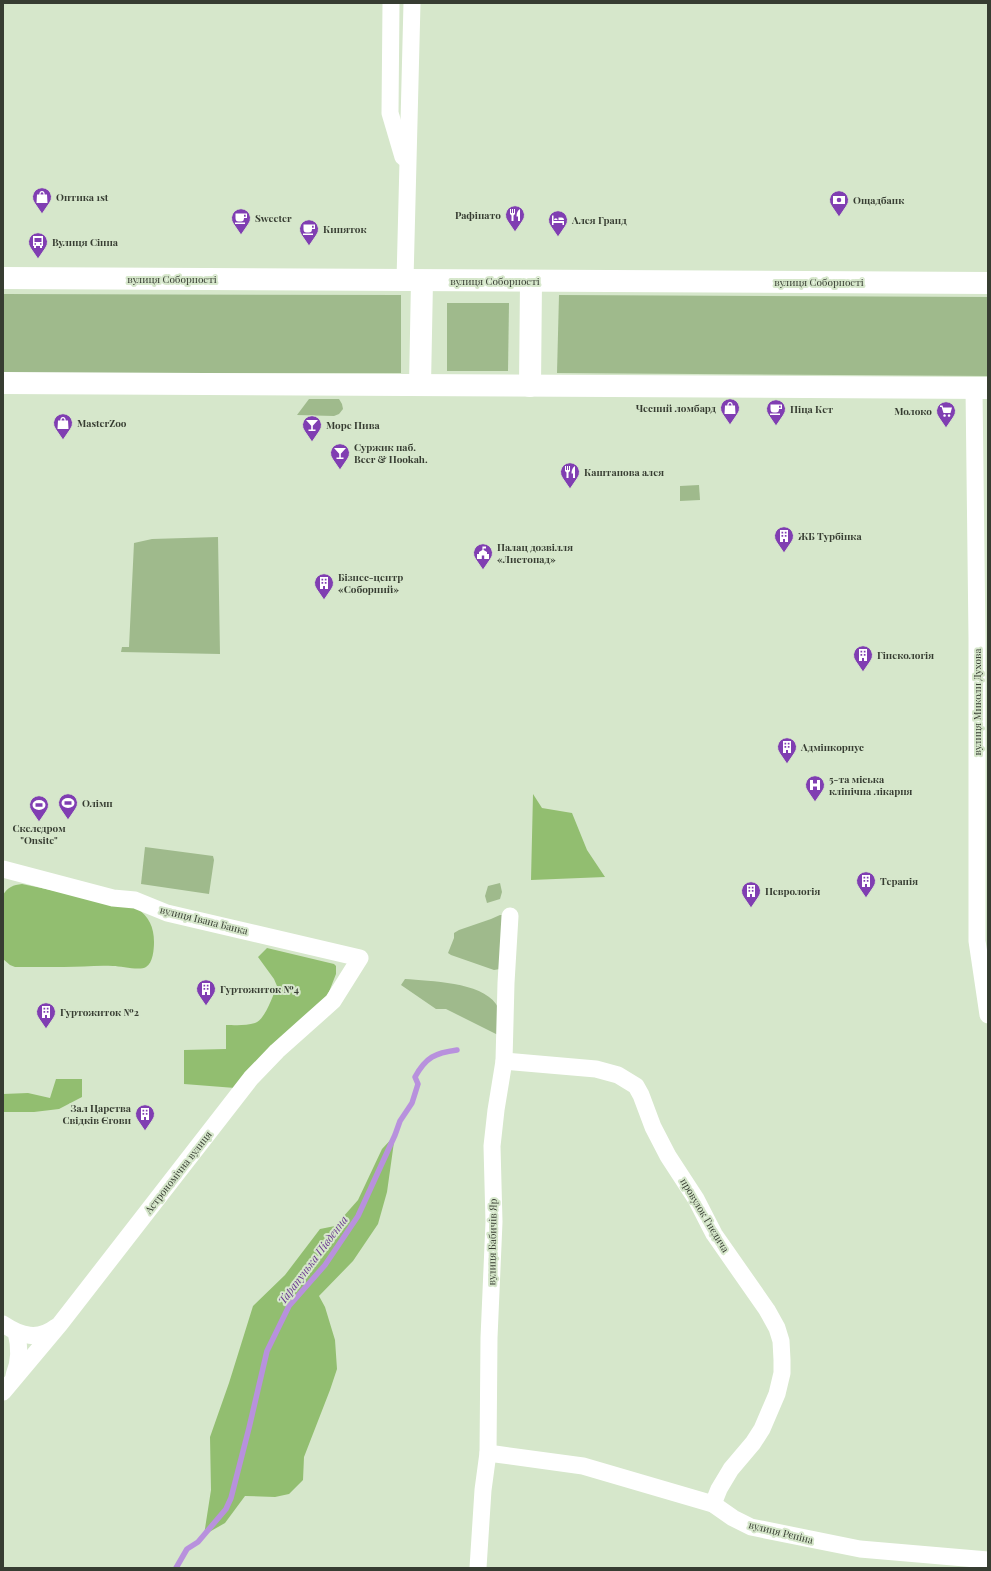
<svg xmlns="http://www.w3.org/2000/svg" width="991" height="1571" viewBox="0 0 991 1571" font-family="'Playfair Display',serif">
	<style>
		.green { fill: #9fba8c }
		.forest { fill: #92be70 }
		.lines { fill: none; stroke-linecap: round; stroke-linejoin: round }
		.stream { stroke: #b891dd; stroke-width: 5.5 }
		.street { stroke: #fff; stroke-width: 17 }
		.primary { stroke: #fff; stroke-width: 22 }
		.labels { text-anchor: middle; stroke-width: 4; stroke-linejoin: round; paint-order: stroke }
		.poi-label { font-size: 10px; font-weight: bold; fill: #373d32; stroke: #d6e7cb; text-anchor: start }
		.street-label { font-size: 10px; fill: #373d32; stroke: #d6e7cb }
		.water-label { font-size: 11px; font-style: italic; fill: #6a3891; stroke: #d6e7cb }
	</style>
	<rect width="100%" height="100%" fill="#d6e7cb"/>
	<g class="green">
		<path d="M 3,294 L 401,295 L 401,373 L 3,373 Z"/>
		<path d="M 559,295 L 988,297 L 988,376 L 557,373 Z"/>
		<path d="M 447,303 L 509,303 L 508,371 L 447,371 Z"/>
		<path d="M 309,399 L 339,399 L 342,404 L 343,409 L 339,414 L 334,416 L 297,415 Z"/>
		<path d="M 699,485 L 700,500 L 680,501 L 680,486 Z"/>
		<path d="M 218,537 L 220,654 L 121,652 L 122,647 L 129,647 L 134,543 L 152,539 Z"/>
		<path d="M 145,847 L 213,856 L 214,860 L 209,894 L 141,884 Z"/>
		<path d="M 500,883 L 502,892 L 500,899 L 487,903 L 485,896 L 488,886 Z"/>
		<path d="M 500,915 L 505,915 L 500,969 L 494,970 L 451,955 L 448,953 L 454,938 L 454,933 L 459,930 L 491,919 Z"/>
		<path d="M 405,979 C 430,981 481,982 496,1004 C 502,1013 501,1026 502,1037 L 446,1009 L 436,1009 L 401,985 Z"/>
	</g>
	<g class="forest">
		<path d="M 533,794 L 542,808 L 572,813 L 587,850 L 605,877 L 531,880 Z"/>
		<path d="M 22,884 L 137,908 C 149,917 154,927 154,942 C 154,949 153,963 146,967 C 140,971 121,966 113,966 C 97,965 81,967 64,967 C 48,967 32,967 15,967 L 10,965 L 3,959 L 3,895 C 8,887 13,885 22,884 Z"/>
		<path d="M 267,948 L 334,964 L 336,966 L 336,974 L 327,997 L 235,1088 L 184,1084 L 184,1050 L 226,1049 L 226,1025 C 234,1025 246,1026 255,1023 C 265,1020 273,995 277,986 L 274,979 L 258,957 Z"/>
		<path d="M 56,1079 L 82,1079 L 82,1097 L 59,1109 L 34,1112 L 3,1112 L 3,1094 L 28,1093 L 50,1098 Z"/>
		<path d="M 395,1135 L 387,1192 L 378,1224 L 353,1261 L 319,1296 L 325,1307 L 335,1340 L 337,1369 L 330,1390 L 304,1457 L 303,1480 L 289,1494 L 275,1497 L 245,1496 L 225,1523 L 204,1535 L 211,1490 L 210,1437 L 229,1383 L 253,1306 L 285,1275 L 320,1229 L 335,1226 L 358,1200 L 382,1149 Z"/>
	</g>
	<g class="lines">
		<path class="stream" d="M 176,1568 L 187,1549 L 198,1542 L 226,1509 L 231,1498 L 249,1428 L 267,1351 L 289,1306 L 325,1265 L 358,1216 L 395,1135 L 400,1121 L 412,1103 L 418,1084 L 415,1077 C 426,1057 435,1053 457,1050"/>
		<g class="street">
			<path d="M 391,3 L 390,113 L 403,157"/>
			<path d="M 405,280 L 412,3"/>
			<path d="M 974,388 L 977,639 L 977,941 L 988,1015"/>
			<path d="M 3,869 L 113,898 L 135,900 L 167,913 L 360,958 L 333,1001 L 277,1051 L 251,1078 L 60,1324 L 3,1392"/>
			<path d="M 504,1061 L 596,1069 L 618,1075 L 636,1086 L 641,1095 L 653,1127 L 668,1156 L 696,1199 L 714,1234 L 767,1310 L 777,1328 L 781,1341 L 782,1360 L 782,1373 L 777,1394 L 762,1429 L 753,1443 L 731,1469 L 719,1489 L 713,1504"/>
			<path d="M 3,1324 C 21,1336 38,1341 56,1327"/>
			<path d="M 14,1375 C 20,1361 20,1347 16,1332"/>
			<path d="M 488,1453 L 583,1466 L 713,1504 L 733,1518 L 751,1527 L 860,1549 L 988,1560"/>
			<path d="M 478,1568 L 483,1490 L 488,1453 L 489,1338 L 494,1222 L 492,1146 L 496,1110 L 504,1061 L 506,983 L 510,916"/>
		</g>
		<g class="primary">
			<path d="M 3,278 L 988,283"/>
			<path d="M 3,383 L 988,388"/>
			<path d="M 420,385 L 422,281"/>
			<path d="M 530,386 L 531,281"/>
		</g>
	</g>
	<defs>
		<symbol id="shop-pin" viewBox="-11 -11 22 30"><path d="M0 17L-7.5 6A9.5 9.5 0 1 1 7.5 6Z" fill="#803eb2" stroke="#d6e7cb"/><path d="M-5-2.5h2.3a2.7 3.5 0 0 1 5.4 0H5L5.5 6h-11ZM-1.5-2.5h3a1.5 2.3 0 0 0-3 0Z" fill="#fff"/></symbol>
		<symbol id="bank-pin" viewBox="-11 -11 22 30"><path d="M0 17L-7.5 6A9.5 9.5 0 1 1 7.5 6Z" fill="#803eb2" stroke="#d6e7cb"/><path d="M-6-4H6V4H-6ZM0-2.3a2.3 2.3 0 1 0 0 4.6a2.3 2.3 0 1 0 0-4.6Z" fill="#fff"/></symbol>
		<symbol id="restaurant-pin" viewBox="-11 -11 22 30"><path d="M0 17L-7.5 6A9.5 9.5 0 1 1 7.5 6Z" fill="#803eb2" stroke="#d6e7cb"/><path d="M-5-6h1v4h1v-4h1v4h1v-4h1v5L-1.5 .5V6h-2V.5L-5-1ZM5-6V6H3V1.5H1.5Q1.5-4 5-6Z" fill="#fff"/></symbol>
		<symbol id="cafe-pin" viewBox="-11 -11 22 30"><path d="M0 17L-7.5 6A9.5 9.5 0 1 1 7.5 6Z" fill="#803eb2" stroke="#d6e7cb"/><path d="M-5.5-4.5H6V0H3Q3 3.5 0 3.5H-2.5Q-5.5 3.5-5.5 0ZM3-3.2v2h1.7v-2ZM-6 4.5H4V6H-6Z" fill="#fff"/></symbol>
		<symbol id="hotel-pin" viewBox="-11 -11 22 30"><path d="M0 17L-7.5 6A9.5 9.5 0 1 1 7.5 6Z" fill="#803eb2" stroke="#d6e7cb"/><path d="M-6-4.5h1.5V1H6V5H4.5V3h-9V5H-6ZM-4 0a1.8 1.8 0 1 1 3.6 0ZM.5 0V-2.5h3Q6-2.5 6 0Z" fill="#fff"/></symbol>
		<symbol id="bus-pin" viewBox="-11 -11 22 30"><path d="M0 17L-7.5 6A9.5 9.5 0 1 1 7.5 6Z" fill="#803eb2" stroke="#d6e7cb"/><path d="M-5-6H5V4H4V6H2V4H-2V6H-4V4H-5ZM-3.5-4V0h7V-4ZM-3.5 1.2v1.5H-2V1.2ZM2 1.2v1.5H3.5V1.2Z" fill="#fff"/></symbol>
		<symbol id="supermarket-pin" viewBox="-11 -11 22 30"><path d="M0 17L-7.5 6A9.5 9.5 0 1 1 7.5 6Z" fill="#803eb2" stroke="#d6e7cb"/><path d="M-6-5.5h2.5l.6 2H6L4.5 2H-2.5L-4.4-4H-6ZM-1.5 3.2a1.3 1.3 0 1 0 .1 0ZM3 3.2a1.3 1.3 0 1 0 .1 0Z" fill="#fff"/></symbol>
		<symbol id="bar-pin" viewBox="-11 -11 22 30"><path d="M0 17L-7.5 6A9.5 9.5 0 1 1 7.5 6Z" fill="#803eb2" stroke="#d6e7cb"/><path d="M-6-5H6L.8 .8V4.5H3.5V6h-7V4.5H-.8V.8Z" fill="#fff"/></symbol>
		<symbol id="building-pin" viewBox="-11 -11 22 30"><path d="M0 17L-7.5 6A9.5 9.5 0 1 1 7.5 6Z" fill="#803eb2" stroke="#d6e7cb"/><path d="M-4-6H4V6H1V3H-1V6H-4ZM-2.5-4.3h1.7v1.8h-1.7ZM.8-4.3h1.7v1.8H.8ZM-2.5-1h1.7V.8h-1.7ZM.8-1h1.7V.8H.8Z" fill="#fff"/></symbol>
		<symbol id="civic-pin" viewBox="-11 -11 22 30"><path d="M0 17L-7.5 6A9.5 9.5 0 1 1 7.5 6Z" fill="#803eb2" stroke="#d6e7cb"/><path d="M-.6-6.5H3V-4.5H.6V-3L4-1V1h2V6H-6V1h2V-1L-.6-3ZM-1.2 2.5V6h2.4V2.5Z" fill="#fff"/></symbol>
		<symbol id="hospital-pin" viewBox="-11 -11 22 30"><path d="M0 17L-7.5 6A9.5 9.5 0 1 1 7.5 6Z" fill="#803eb2" stroke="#d6e7cb"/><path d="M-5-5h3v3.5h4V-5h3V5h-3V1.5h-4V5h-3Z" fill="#fff"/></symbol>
		<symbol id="stadium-pin" viewBox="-11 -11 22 30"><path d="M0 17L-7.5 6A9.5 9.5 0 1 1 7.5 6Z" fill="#803eb2" stroke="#d6e7cb"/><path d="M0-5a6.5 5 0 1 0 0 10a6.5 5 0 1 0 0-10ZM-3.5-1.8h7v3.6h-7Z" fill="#fff"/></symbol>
	</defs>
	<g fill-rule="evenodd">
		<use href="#shop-pin" x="31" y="186" width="22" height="30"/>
		<use href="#bank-pin" x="828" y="189" width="22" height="30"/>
		<use href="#restaurant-pin" x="504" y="204" width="22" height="30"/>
		<use href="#cafe-pin" x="230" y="207" width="22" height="30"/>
		<use href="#hotel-pin" x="547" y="209" width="22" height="30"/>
		<use href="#cafe-pin" x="298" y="218" width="22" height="30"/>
		<use href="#bus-pin" x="27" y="231" width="22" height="30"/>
		<use href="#shop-pin" x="719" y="397" width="22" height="30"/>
		<use href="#cafe-pin" x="765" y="398" width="22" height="30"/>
		<use href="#supermarket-pin" x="935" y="400" width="22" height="30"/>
		<use href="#shop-pin" x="52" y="412" width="22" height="30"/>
		<use href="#bar-pin" x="301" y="414" width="22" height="30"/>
		<use href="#bar-pin" x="329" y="442" width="22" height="30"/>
		<use href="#restaurant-pin" x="559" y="461" width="22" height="30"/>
		<use href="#building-pin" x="773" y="525" width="22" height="30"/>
		<use href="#civic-pin" x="472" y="542" width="22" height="30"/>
		<use href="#building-pin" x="313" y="572" width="22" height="30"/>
		<use href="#building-pin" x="852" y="644" width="22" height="30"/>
		<use href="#building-pin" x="776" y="736" width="22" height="30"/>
		<use href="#hospital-pin" x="804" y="774" width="22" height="30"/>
		<use href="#stadium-pin" x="57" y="792" width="22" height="30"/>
		<use href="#stadium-pin" x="28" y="794" width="22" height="30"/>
		<use href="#building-pin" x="855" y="870" width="22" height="30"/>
		<use href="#building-pin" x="740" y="880" width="22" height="30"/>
		<use href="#building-pin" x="195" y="978" width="22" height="30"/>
		<use href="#building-pin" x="35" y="1001" width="22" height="30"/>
		<use href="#building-pin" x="134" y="1103" width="22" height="30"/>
	</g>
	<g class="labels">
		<g class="poi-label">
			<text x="56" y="201">Оптика 1st</text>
			<text x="853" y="204">Ощадбанк</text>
			<text x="501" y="219" text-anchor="end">Рафінато</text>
			<text x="255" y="222">Sweeter</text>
			<text x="572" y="224">Алея Гранд</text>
			<text x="323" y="233">Кипяток</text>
			<text x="52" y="246">Вулиця Сінна</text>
			<text x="716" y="412" text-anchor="end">Чесний ломбард</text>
			<text x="790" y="413">Піца Кет</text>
			<text x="932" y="415" text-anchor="end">Молоко</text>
			<text x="77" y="427">MasterZoo</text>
			<text x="326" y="429">Море Пива</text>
			<text x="354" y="451">Суржик паб.<tspan x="354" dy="12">Beer &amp; Hookah.</tspan></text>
			<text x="584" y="476">Каштанова алея</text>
			<text x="798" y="540">ЖБ Турбінка</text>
			<text x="497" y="551">Палац дозвілля<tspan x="497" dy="12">«Листопад»</tspan></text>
			<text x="338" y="581">Бізнес-центр<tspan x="338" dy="12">«Соборний»</tspan></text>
			<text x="877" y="659">Гінекологія</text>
			<text x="801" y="751">Адмінкорпус</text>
			<text x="829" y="783">5-та міська<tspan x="829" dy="12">клінічна лікарня</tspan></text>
			<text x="82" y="807">Олімп</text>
			<text x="39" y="832" text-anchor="middle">Скеледром<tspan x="39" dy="12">"Onsite"</tspan></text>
			<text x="880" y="885">Терапія</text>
			<text x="765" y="895">Неврологія</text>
			<text x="220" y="993">Гуртожиток №4</text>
			<text x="60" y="1016">Гуртожиток №2</text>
			<text x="131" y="1112" text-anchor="end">Зал Царства<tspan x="131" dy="12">Свідків Єгови</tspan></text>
		</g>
		<g class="street-label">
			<text x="172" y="283">вулиця Соборності</text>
			<text x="495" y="285">вулиця Соборності</text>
			<text x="819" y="286">вулиця Соборності</text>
			<text transform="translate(977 702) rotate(-90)" y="4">вулиця Миколи Духова</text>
			<text transform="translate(204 920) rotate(14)" y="4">вулиця Івана Банка</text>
			<text transform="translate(178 1172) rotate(-52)" y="4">Астрономічна вулиця</text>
			<text transform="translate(705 1215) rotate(59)" y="4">провулок Гнєдича</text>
			<text transform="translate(492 1242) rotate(-89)" y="4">вулиця Бабичів Яр</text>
			<text transform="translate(781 1532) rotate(14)" y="4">вулиця Рєпіна</text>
		</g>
		<g class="water-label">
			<text transform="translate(313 1260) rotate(-53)" y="4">Тарапунька Південна</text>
		</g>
	</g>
	<rect width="991" height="1571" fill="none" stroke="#373d32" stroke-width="8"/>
</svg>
